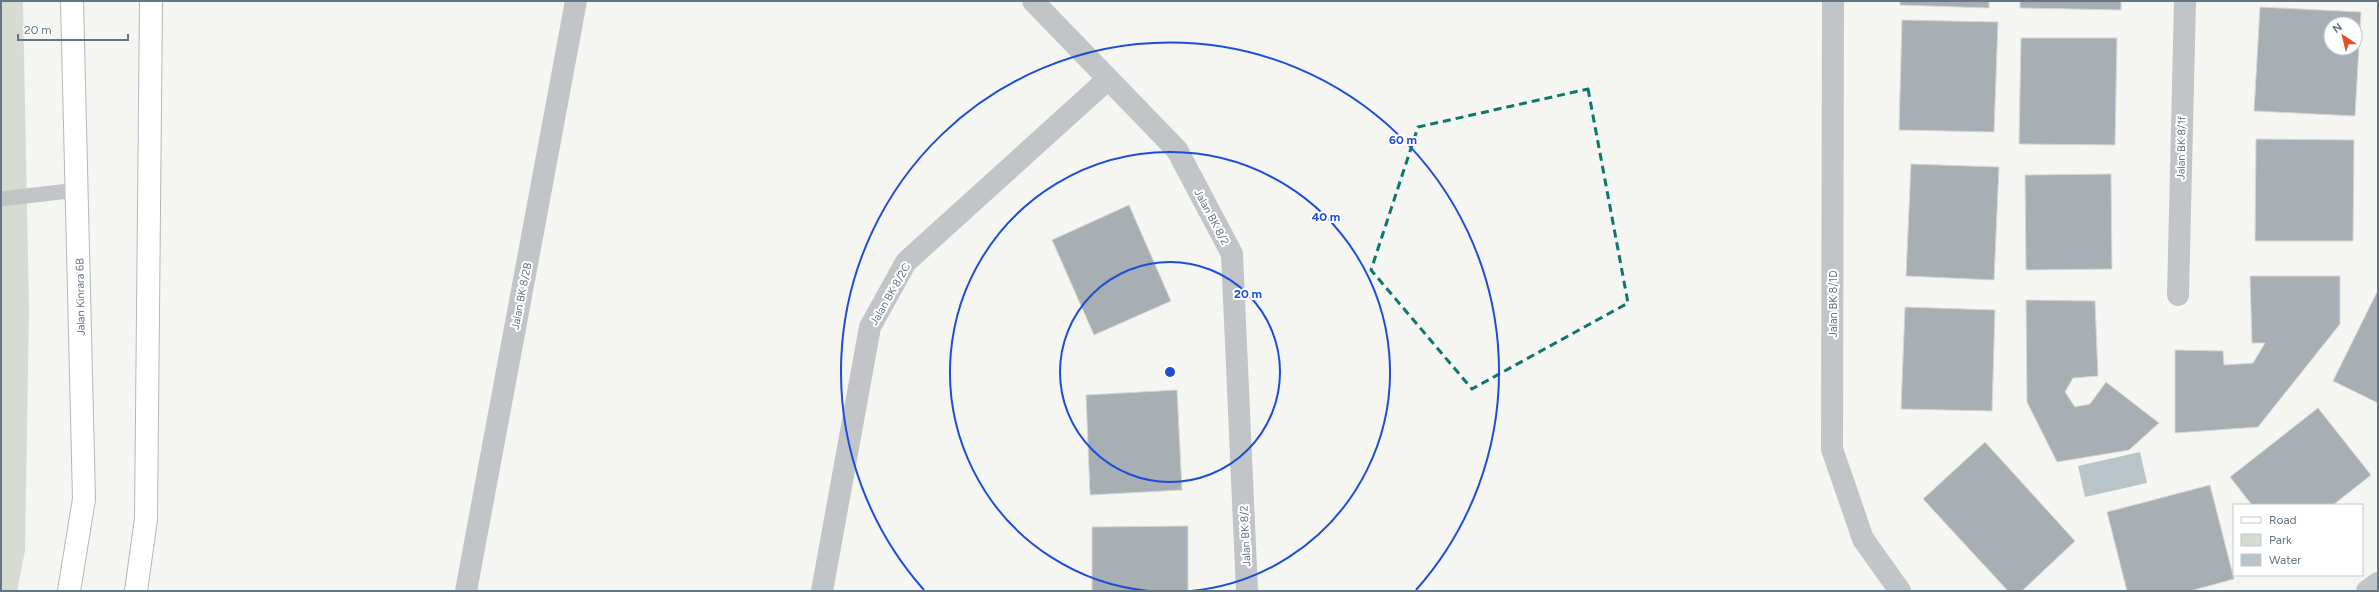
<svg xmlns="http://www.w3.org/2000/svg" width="2379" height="592" viewBox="0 0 2379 592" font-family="Figtree,sans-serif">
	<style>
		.green { fill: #d6dcd3 }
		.water { fill: #b8c4c8 }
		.building { fill: #a7afb4; stroke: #d7d7d4; fill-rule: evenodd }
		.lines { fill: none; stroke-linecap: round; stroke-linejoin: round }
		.secondary-casing { stroke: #b3b8bd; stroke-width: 24 }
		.lane { stroke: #c1c5c8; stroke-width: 15 }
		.street { stroke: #c1c5c8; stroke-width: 22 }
		.secondary { stroke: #fff; stroke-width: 22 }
		.marked { fill: none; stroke: #0f766e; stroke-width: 3; stroke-dasharray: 8 5; stroke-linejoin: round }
		.ring { fill: none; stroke: #1d4ed8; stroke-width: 2 }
		.labels { text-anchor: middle; stroke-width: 4; stroke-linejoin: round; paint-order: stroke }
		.street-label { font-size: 11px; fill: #647583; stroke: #fff }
		.centre { fill: #1d4ed8; stroke: #fff; stroke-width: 2 }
		.ring-label { font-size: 12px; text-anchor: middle; font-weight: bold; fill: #1d4ed8; stroke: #fff; stroke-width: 4; stroke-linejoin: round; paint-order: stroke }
	</style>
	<rect width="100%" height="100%" fill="#f5f6f2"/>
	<path class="green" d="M 1,1 L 23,1 L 29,309 L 25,551 L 17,591 L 1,591 Z"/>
	<path class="water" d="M 2140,452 L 2147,483 L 2085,497 L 2078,466 Z"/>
	<g class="building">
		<path d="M 1900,1 L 1989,1 L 1989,8 L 1900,5 Z"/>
		<path d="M 2020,1 L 2121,1 L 2121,10 L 2020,8 Z"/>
		<path d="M 2260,7 L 2361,12 L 2355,116 L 2254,111 ZM 2331,24 L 2355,24 L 2355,48 L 2331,48 Z"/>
		<path d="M 1902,20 L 1998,22 L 1994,132 L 1899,130 Z"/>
		<path d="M 2021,38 L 2117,38 L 2115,145 L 2019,144 Z"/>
		<path d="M 2256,139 L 2354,140 L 2353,241 L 2255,241 Z"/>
		<path d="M 1911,164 L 1999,167 L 1994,280 L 1906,276 Z"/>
		<path d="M 2111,174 L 2112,269 L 2026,270 L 2025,175 Z"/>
		<path d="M 1129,205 L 1171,301 L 1094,335 L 1052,240 Z"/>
		<path d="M 2250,276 L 2340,276 L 2340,324 L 2258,427 L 2175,433 L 2175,350 L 2223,351 L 2224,365 L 2253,363 L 2265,343 L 2252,343 Z"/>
		<path d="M 2378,290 L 2378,403 L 2333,381 Z"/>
		<path d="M 2026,300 L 2095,301 L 2098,376 L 2073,378 L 2065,392 L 2075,407 L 2090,404 L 2106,382 L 2159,423 L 2129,450 L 2057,462 L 2027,402 Z"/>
		<path d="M 1905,307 L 1995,310 L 1992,411 L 1901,409 Z"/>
		<path d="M 1177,390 L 1182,490 L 1090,495 L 1086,395 Z"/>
		<path d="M 2318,408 L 2371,475 L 2333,505 L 2252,505 L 2230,477 Z"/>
		<path d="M 1985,442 L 2075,541 L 2022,591 L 2008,591 L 1923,499 Z"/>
		<path d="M 2210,485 L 2234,579 L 2190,591 L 2127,591 L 2107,512 Z"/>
		<path d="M 1188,526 L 1188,591 L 1092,591 L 1092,527 Z"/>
	</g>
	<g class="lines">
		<defs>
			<g id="secondary">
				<path d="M 69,591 L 84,499 L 72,1"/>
				<path d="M 136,591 L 146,519 L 151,1"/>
			</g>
		</defs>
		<use href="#secondary" class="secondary-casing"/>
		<path class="lane" d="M 1,199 L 77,190"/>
		<g class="street">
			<path d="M 1033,1 L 1177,150 L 1232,254 L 1247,591"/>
			<path d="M 1833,1 L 1832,449 L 1863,539 L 1900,591"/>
			<path d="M 2178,295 L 2185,1"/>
			<path d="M 466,591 L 576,1"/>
			<path d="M 822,591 L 870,327 L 906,262 L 1107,80"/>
			<path d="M 2367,591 L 2378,583"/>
		</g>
		<use href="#secondary" class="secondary"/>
	</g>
	<path class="marked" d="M 1588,89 L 1628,303 L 1472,389 L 1371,270 L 1418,127 Z"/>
	<g class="ring">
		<circle cx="1170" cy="372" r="110"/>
		<path d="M1149 591A220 220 0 1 1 1191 591"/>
		<path d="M924 590A329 329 0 1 1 1416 590"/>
	</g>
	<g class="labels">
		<g class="street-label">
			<text transform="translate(2181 148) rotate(-89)" y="4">Jalan BK 8/1f</text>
			<text transform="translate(1212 217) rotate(62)" y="4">Jalan BK 8/2</text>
			<text transform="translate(890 294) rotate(-60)" y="4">Jalan BK 8/2C</text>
			<text transform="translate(521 296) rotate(-79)" y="4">Jalan BK 8/2B</text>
			<text transform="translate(80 297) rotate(-91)" y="4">Jalan Kinrara 6B</text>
			<text transform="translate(1833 304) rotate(-90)" y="4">Jalan BK 8/1D</text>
			<text transform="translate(1245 536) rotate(-93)" y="4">Jalan BK 8/2</text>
		</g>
	</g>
	<circle cx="1170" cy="372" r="6" class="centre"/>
	<g class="ring-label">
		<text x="1403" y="144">60 m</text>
		<text x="1326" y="221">40 m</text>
		<text x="1248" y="298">20 m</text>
	</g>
	<rect width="2379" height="592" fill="none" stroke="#647583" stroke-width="4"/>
	<rect x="2233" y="504" width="130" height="72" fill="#ffffff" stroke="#c1c8cd"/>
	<rect x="2241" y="517" width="20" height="6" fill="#ffffff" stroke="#c1c8cd"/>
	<text x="2269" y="524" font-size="12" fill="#647583">Road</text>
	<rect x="2241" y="534" width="20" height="12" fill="#d6dcd3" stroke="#c1c8cd"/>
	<text x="2269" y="544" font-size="12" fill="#647583">Park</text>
	<rect x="2241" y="554" width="20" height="12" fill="#b8c4c8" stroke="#c1c8cd"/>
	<text x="2269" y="564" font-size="12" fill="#647583">Water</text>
	<g transform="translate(2343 36) rotate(325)"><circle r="19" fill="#ffffff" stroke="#c1c8cd"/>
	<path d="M0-3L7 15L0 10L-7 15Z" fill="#e65121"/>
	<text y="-6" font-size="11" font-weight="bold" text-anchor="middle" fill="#647583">N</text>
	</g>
	<path d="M18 34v6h110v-6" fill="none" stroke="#647583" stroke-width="2"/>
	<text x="24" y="34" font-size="12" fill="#647583" stroke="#ffffff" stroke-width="3" paint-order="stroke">20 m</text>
</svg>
